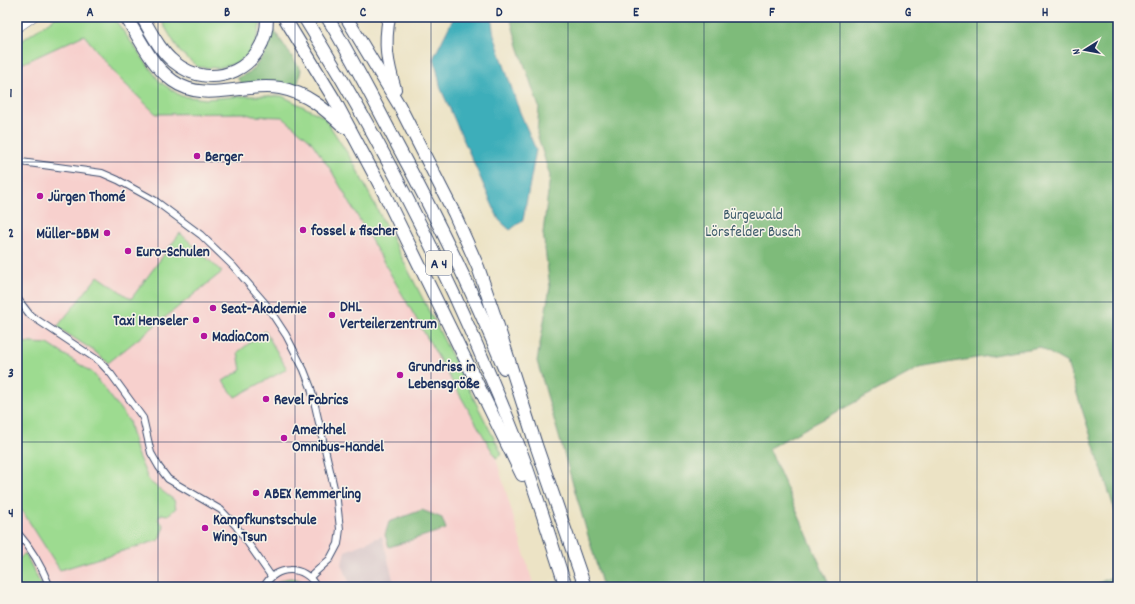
<svg xmlns="http://www.w3.org/2000/svg" width="1135" height="604" viewBox="0 0 1135 604" font-family="Dekko,sans-serif">
	<style>
		.built { fill: #f7d0cd }
		.industrial { fill: #d2bec3 }
		.green { fill: #9ddb90; stroke: #5c8577 }
		.forest { fill: #7ebb7a; stroke: #4c756c }
		.water { fill: #3eaeba; stroke: #2c6e8c }
		.lines { fill: none; stroke-linecap: round; stroke-linejoin: round }
		.minor-casing { stroke: #3a4a6d; stroke-width: 8 }
		.secondary-casing { stroke: #3a4a6d; stroke-width: 10 }
		.motorway-casing { stroke: #3a4a6d; stroke-width: 14 }
		.minor { stroke: #fff; stroke-width: 6 }
		.secondary { stroke: #fff; stroke-width: 9 }
		.motorway { stroke: #fff; stroke-width: 12 }
		.grid { fill: none; stroke: #1b2f5e; stroke-width: 1; stroke-opacity: 0.55 }
		.poi-dot { fill: #b5179e; stroke: #f7f3e8; stroke-width: 1.5 }
		.labels { text-anchor: middle; stroke-width: 3; stroke-linejoin: round; paint-order: stroke }
		.shield { fill: #f7f3e8; stroke: #5d6a87; stroke-width: 1 }
		.shield-label { font-size: 14px; font-weight: bold; fill: #1b2f5e }
		.poi-label { font-size: 15px; font-weight: bold; fill: #1b2f5e; stroke: #f7f3e8; text-anchor: start }
		.park-label { font-size: 15px; fill: #3c5a6a; stroke: #f7f3e8 }
		.neatline { fill: none; stroke: #1b2f5e; stroke-width: 1.5 }
		.grid-label { font-size: 13px; text-anchor: middle; font-weight: bold; fill: #1b2f5e }
	</style>
	<rect width="100%" height="100%" fill="#f7f3e8"/>
	<filter id="ink" filterUnits="userSpaceOnUse"><feTurbulence type="fractalNoise" baseFrequency=".025" numOctaves="2"/><feDisplacementMap in="SourceGraphic" scale="8" xChannelSelector="R" yChannelSelector="G"/><feConvolveMatrix kernelMatrix="1 2 1 2 8 2 1 2 1" color-interpolation-filters="sRGB"/></filter>
	<filter id="wash" filterUnits="userSpaceOnUse"><feTurbulence type="fractalNoise" baseFrequency=".012" numOctaves="4" result="noise"/><feDisplacementMap in="SourceGraphic" scale="16" xChannelSelector="R" yChannelSelector="G"/><feGaussianBlur stdDeviation="0.9" result="paint"/><feColorMatrix in="noise" values="0 0 0 0 0 0 0 0 0 0 0 0 0 0 0 0 0 1.4 0 .05"/><feComposite in="paint" operator="in"/></filter>
	<g filter="url(#wash)">
		<rect width="100%" height="100%" fill="#ece3c5"/>
		<path class="built" d="M 84,35 L 119,78 L 193,114 L 243,113 L 253,116 L 282,117 L 310,140 L 331,170 L 496,458 L 534,587 L 17,587 L 17,66 Z"/>
		<path class="industrial" d="M 382,536 L 395,587 L 351,587 L 342,564 L 345,551 Z"/>
		<g class="green">
			<path d="M 56,17 L 113,17 L 160,82 L 181,96 L 206,99 L 242,96 L 282,96 L 324,117 L 353,162 L 502,454 L 496,458 L 331,170 L 310,140 L 282,117 L 253,116 L 243,113 L 156,114 L 119,78 L 84,35 L 17,66 L 17,44 Z"/>
			<path d="M 159,17 L 262,17 L 262,18 L 256,41 L 249,54 L 237,63 L 218,68 L 198,67 L 180,52 Z"/>
			<path d="M 180,233 L 222,272 L 108,363 L 94,351 L 57,327 L 98,276 L 131,299 Z"/>
			<path d="M 265,331 L 287,369 L 235,397 L 223,381 L 241,370 L 238,352 Z"/>
			<path d="M 17,342 L 48,344 L 93,373 L 129,421 L 136,451 L 149,481 L 174,500 L 176,508 L 168,515 L 161,514 L 158,519 L 164,526 L 159,540 L 60,570 L 23,512 L 17,507 Z"/>
			<path d="M 25,553 L 42,587 L 17,587 L 17,561 Z"/>
			<path d="M 291,578 C 298,579 303,581 308,587 L 273,587 C 278,581 283,579 291,578 Z"/>
		</g>
		<g class="forest">
			<path d="M 510,17 L 1118,17 L 1118,520 L 1067,363 L 1039,347 L 919,368 L 769,448 L 830,587 L 603,587 L 537,361 L 550,287 L 543,233 L 550,176 L 537,134 L 539,107 L 518,46 Z"/>
			<path d="M 273,29 L 301,70 L 297,87 L 242,84 L 237,78 L 252,71 L 265,53 Z"/>
			<path d="M 422,510 L 442,518 L 446,529 L 389,547 L 385,535 L 389,522 Z"/>
			<path d="M 1118,556 L 1118,587 L 1091,587 L 1113,576 Z"/>
		</g>
		<path class="water" d="M 454,17 L 491,17 L 494,35 L 519,110 L 536,150 L 523,220 L 510,230 L 499,220 L 441,89 L 434,57 Z"/>
	</g>
	<g filter="url(#ink)">
		<g class="lines">
			<defs>
				<g id="minor">
					<path d="M 17,163 L 21,162 L 102,173 L 118,180 L 154,200 L 201,235 L 233,266 L 265,303 L 286,335 L 304,370 L 311,388 L 337,501 L 340,529 L 338,544 L 330,559 L 310,577"/>
					<path d="M 17,298 L 30,315 L 99,361 L 111,374 L 143,418 L 151,453 L 159,467 L 168,479 L 221,510 L 236,526 L 271,576"/>
					<path d="M 17,532 C 31,548 42,567 50,587"/>
					<path d="M 264,587 C 274,565 306,564 316,587"/>
				</g>
				<path id="secondary" d="M 17,28 L 33,17"/>
				<g id="motorway">
					<path d="M 126,17 C 140,39 151,65 173,81 C 205,104 244,82 280,88 C 307,93 325,109 344,127"/>
					<path d="M 142,17 C 151,32 160,51 174,62 C 212,94 268,68 267,17"/>
					<path d="M 284,17 L 334,99 L 384,193 L 522,475"/>
					<path d="M 304,17 C 390,154 461,299 520,449 C 537,494 551,542 566,587"/>
					<path d="M 327,17 C 351,56 372,97 394,139 C 434,213 472,289 504,368"/>
					<path d="M 346,17 L 399,105 L 454,213 L 478,267 L 496,320 L 536,445 L 585,587"/>
					<path d="M 389,17 C 384,45 387,62 395,89"/>
				</g>
			</defs>
			<use href="#minor" class="minor-casing"/>
			<use href="#secondary" class="secondary-casing"/>
			<use href="#motorway" class="motorway-casing"/>
			<use href="#minor" class="minor"/>
			<use href="#secondary" class="secondary"/>
			<use href="#motorway" class="motorway"/>
		</g>
	</g>
	<path class="grid" d="M 158,17 L 158,587M 295,17 L 295,587M 431,17 L 431,587M 568,17 L 568,587M 704,17 L 704,587M 840,17 L 840,587M 977,17 L 977,587M 17,162 L 1118,162M 17,302 L 1118,302M 17,442 L 1118,442"/>
	<g class="poi-dot">
		<circle cx="197" cy="156" r="4"/>
		<circle cx="40" cy="196" r="4"/>
		<circle cx="303" cy="230" r="4"/>
		<circle cx="107" cy="233" r="4"/>
		<circle cx="128" cy="251" r="4"/>
		<circle cx="213" cy="308" r="4"/>
		<circle cx="332" cy="315" r="4"/>
		<circle cx="196" cy="320" r="4"/>
		<circle cx="204" cy="336" r="4"/>
		<circle cx="400" cy="375" r="4"/>
		<circle cx="266" cy="399" r="4"/>
		<circle cx="284" cy="438" r="4"/>
		<circle cx="256" cy="493" r="4"/>
		<circle cx="205" cy="528" r="4"/>
	</g>
	<g class="labels">
		<rect class="shield" x="426" y="251" width="26" height="24" rx="3"/>
		<g class="shield-label">
			<text x="439" y="268">A 4</text>
		</g>
		<g class="poi-label">
			<text x="205" y="161">Berger</text>
			<text x="48" y="201">Jürgen Thomé</text>
			<text x="311" y="235">fossel &amp; fischer</text>
			<text x="99" y="238" text-anchor="end">Müller-BBM</text>
			<text x="136" y="256">Euro-Schulen</text>
			<text x="340" y="311">DHL<tspan x="340" dy="17">Verteilerzentrum</tspan></text>
			<text x="221" y="313">Seat-Akademie</text>
			<text x="188" y="325" text-anchor="end">Taxi Henseler</text>
			<text x="212" y="341">MadiaCom</text>
			<text x="408" y="371">Grundriss in<tspan x="408" dy="17">Lebensgröße</tspan></text>
			<text x="274" y="404">Revel Fabrics</text>
			<text x="292" y="434">Amerkhel<tspan x="292" dy="17">Omnibus-Handel</tspan></text>
			<text x="264" y="498">ABEX Kemmerling</text>
			<text x="213" y="524">Kampfkunstschule<tspan x="213" dy="17">Wing Tsun</tspan></text>
		</g>
		<g class="park-label">
			<text x="753" y="219">Bürgewald<tspan x="753" dy="17">Lörsfelder Busch</tspan></text>
		</g>
	</g>
	<rect width="1135" height="604" fill="none" stroke="#f7f3e8" stroke-width="44"/>
	<g transform="translate(1085 50) rotate(259)" stroke="#f7f3e8" stroke-width="3" paint-order="stroke">
	<path d="M0-3L7 15L0 10L-7 15Z" fill="#1b2f5e"/>
	<text y="-6" font-size="11" font-weight="bold" text-anchor="middle" fill="#1b2f5e">N</text>
	</g>
	<rect x="22" y="22" width="1091" height="560" class="neatline"/>
	<g class="grid-label">
		<text x="90" y="16">A</text>
		<text x="227" y="16">B</text>
		<text x="363" y="16">C</text>
		<text x="499" y="16">D</text>
		<text x="636" y="16">E</text>
		<text x="772" y="16">F</text>
		<text x="908" y="16">G</text>
		<text x="1045" y="16">H</text>
		<text x="11" y="97">1</text>
		<text x="11" y="237">2</text>
		<text x="11" y="377">3</text>
		<text x="11" y="517">4</text>
	</g>
</svg>
